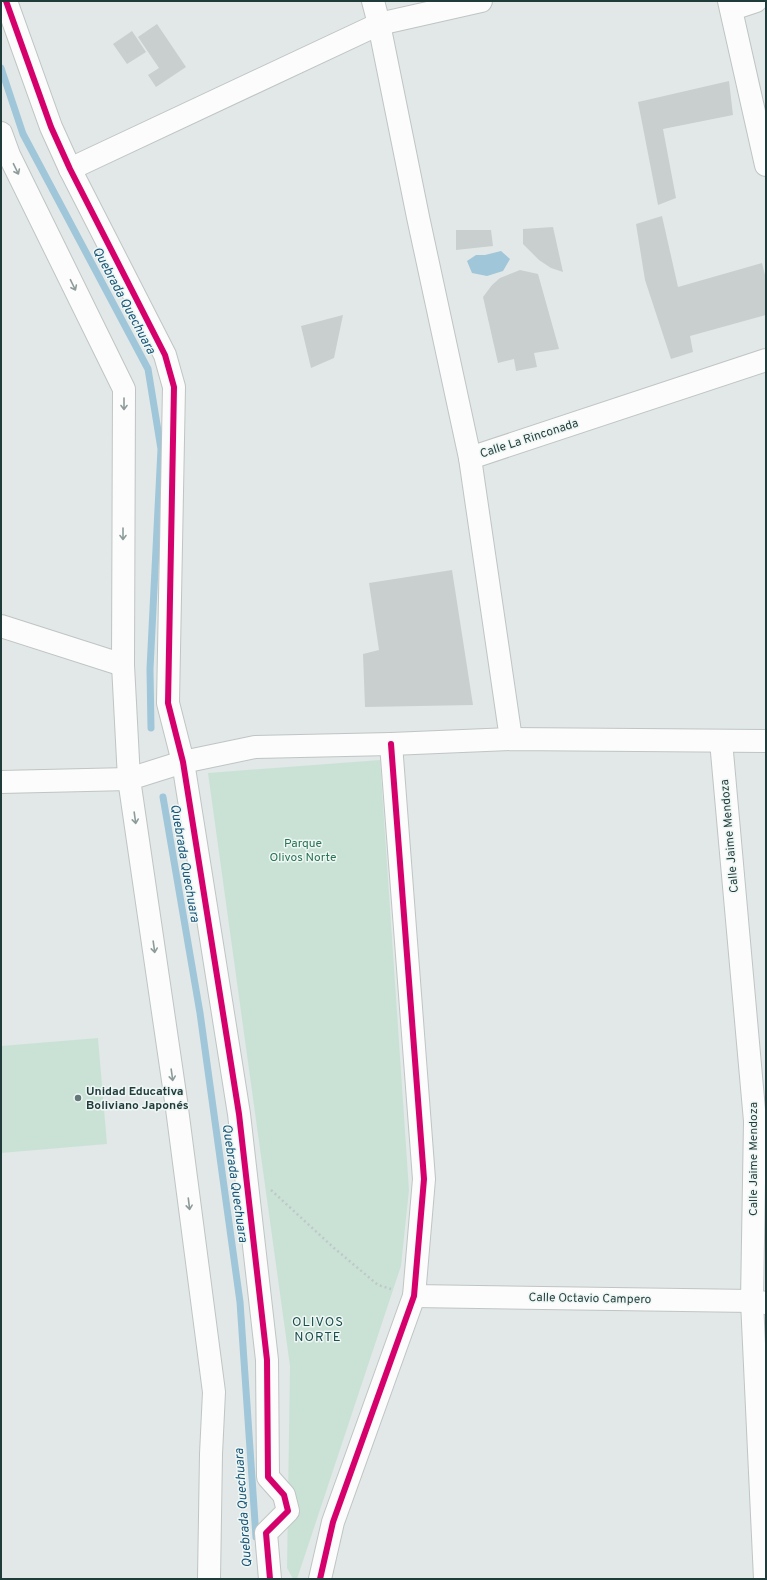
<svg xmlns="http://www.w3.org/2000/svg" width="767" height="1580" viewBox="0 0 767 1580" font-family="Overpass,sans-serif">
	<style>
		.green { fill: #cae2d6 }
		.water { fill: #a0c6d9 }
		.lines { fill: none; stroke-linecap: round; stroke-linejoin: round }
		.stream { stroke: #a0c6d9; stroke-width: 7 }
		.building { fill: #c9cfce }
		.minor-casing { stroke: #bfc5c4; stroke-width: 24 }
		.path { stroke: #bfc8c8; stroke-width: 2.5; stroke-dasharray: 2 3; stroke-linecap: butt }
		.minor { stroke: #fbfcfb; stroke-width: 22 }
		.cycleway-casing { stroke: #eff7f5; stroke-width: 8 }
		.cycleway { stroke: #d6006c; stroke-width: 6 }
		.oneway { stroke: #8d9c9a }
		.poi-dot { fill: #637877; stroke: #eff7f5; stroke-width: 1.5 }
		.labels { text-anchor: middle; stroke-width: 3; stroke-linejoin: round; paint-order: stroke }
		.street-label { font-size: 12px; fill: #1f3b3a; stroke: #eff7f5 }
		.park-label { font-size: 12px; fill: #287455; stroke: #eff7f5 }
		.poi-label { font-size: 12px; font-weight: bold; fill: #1f3b3a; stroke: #eff7f5; text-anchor: start }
		.water-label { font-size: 13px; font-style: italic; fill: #185579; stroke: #eff7f5 }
		.neighbourhood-label { font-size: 13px; letter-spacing: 1px; fill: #1b4e4c; stroke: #eff7f5 }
	</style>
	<rect width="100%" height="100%" fill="#e2e8e7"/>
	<g class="green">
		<path d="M 380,760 L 409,1190 L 401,1266 L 297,1579 L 293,1579 L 287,1568 L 290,1366 L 208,773 Z"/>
		<path d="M 98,1038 L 107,1144 L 1,1153 L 1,1046 Z"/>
	</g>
	<path class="water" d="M 501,251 L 510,259 L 503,271 L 487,276 L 472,273 L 467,261 L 476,255 L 485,255 Z"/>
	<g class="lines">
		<g class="stream">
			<path d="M 1,68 L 23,134 L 148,369 L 161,449 L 150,669 L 151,728"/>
			<path d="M 163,797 L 200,1013 L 240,1302 L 256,1537"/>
		</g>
	</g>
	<g class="building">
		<path d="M 157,24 L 186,67 L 156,87 L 148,75 L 159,68 L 138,37 Z"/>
		<path d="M 132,31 L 146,52 L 127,64 L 113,44 Z"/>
		<path d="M 729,81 L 733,115 L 663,129 L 676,198 L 658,205 L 638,102 Z"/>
		<path d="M 662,216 L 678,287 L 762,263 L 766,279 L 766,315 L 690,336 L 693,352 L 671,359 L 645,280 L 636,224 Z"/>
		<path d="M 553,227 L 563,272 L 551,268 L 539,260 L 523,244 L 523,229 Z"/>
		<path d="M 456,230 L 491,230 L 493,246 L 456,250 Z"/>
		<path d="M 520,270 L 538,274 L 559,349 L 534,353 L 537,367 L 516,371 L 514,359 L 498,363 L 483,297 L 492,285 L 500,278 Z"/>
		<path d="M 343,315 L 334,358 L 311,368 L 301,326 Z"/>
		<path d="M 452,570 L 473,705 L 365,707 L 363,654 L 379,650 L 369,583 Z"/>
	</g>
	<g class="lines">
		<defs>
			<g id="minor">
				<path d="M 6,1 L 51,127 L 70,169 L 165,355 L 174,387 L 168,703 L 183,762 L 239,1114 L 267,1360 L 268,1477 L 284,1495 L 288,1511 L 266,1533 L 270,1579"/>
				<path d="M 373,1 L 379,24 L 418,217 L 470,458 L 511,739"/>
				<path d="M 729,1 L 766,165"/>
				<path d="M 732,9 L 756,1"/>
				<path d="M 1,133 L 9,155 L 124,389 L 123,665 L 129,779 L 176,1101 L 214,1392 L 211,1454 L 209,1579"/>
				<path d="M 70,169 L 379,24 L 481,1"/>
				<path d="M 470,458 L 766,360"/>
				<path d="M 1,626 L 123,665"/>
				<path d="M 721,741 L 755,1121 L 752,1301 L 765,1579"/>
				<path d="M 1,782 L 129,779 L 183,762 L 255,747 L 391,744 L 511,739 L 766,741"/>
				<path d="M 414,1296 L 752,1301 L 766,1303"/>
				<path d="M 320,1579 L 333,1522 L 414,1296 L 424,1179 L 391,744"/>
			</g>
		</defs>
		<use href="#minor" class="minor-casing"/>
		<path class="path" d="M 271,1190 L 334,1248 L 378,1285 L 391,1289"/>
		<use href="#minor" class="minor"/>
		<defs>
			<g id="cycleway">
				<path d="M 6,1 L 51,127 L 70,169 L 165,355 L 174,387 L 168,703 L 183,762 L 239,1114 L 267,1360 L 268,1477 L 284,1495 L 288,1511 L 266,1533 L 270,1579"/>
				<path d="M 320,1579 L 333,1522 L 414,1296 L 424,1179 L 391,744"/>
			</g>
		</defs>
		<use href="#cycleway" class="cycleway-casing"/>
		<use href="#cycleway" class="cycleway"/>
	</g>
	<defs><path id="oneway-shaft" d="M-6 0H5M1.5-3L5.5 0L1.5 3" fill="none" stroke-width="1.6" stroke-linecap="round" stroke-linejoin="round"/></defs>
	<g class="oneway">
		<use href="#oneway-shaft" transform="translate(16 169) rotate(64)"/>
		<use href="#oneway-shaft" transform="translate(73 285) rotate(64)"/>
		<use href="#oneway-shaft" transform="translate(124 404) rotate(90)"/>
		<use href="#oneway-shaft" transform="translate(123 534) rotate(90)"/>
		<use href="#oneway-shaft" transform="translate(135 818) rotate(82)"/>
		<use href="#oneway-shaft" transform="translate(154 947) rotate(82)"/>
		<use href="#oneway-shaft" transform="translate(172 1075) rotate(82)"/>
		<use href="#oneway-shaft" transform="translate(189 1204) rotate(83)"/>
	</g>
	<circle class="poi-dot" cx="78" cy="1098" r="4"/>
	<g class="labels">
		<g class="street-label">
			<text transform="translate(529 438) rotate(-18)" y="4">Calle La Rinconada</text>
			<text transform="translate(729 836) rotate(-95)" y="4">Calle Jaime Mendoza</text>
			<text transform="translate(753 1159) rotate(-90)" y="4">Calle Jaime Mendoza</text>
			<text transform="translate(590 1298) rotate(1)" y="4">Calle Octavio Campero</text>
		</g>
		<g class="park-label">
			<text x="303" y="847">Parque<tspan x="303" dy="14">Olivos Norte</tspan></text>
		</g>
		<g class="poi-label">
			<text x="86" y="1095">Unidad Educativa<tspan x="86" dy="14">Boliviano Japonés</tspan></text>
		</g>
		<g class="water-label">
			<text transform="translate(125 300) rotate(62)" y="5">Quebrada Quechuara</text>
			<text transform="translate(186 863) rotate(80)" y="5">Quebrada Quechuara</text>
			<text transform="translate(236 1183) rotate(82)" y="5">Quebrada Quechuara</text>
			<text transform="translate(242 1508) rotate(-94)" y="5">Quebrada Quechuara</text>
		</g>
		<g class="neighbourhood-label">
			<text x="318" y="1326">OLIVOS<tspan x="318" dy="15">NORTE</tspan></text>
		</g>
	</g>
	<rect width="767" height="1580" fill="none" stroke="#1f3b3a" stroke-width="4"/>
</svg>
